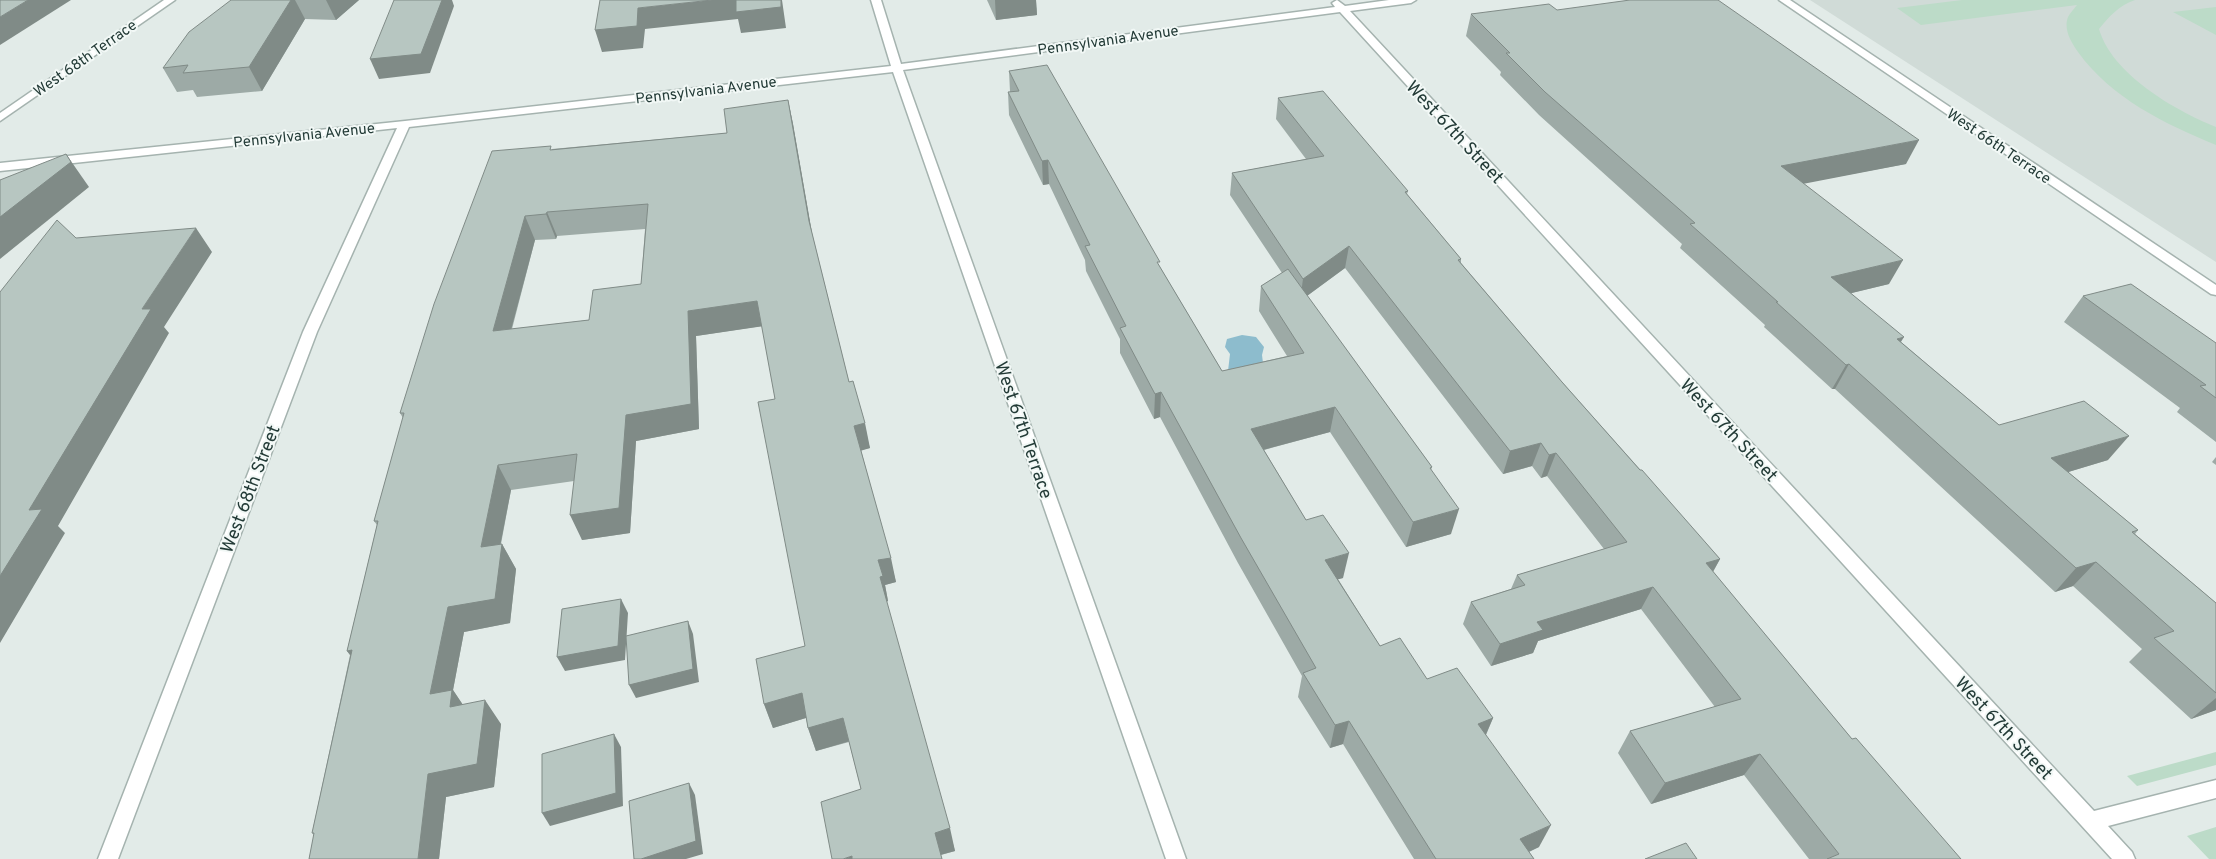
<svg xmlns="http://www.w3.org/2000/svg" width="2216" height="859" viewBox="0 0 2216 859" font-family="Overpass,sans-serif">
	<style>
		.built { fill: #d0dbd7 }
		.green { fill: #bcdbc8 }
		.water { fill: #8dbccd }
		.lines { fill: none; stroke-linecap: round; stroke-linejoin: round }
		.minor-casing { stroke: #a5b3af; stroke-width: 3 }
		.minor { fill: #fff; fill-rule: evenodd }
		.wall { fill: #9daaa6; fill-rule: evenodd }
		.shaded-wall { fill: #808b87 }
		.building { fill: #b7c6c1; stroke: #808b87; fill-rule: evenodd }
		.labels { text-anchor: middle; stroke-width: 4; stroke-linejoin: round; paint-order: stroke }
		.far-street-label { font-size: 15px; fill: #233b37; stroke: #f2f8f6 }
		.street-label { font-size: 18px; fill: #233b37; stroke: #f2f8f6 }
	</style>
	<rect width="100%" height="100%" fill="#e2ebe8"/>
	<path class="built" d="M 1810,0 L 2216,0 L 2216,262 Z"/>
	<g class="green">
		<path d="M 1962,0 L 2135,0 C 2119,5 2109,17 2099,29 C 2112,74 2174,110 2216,127 L 2216,145 C 2165,124 2111,98 2078,52 C 2072,43 2063,30 2068,17 C 2070,13 2074,9 2077,5 L 1921,25 L 1897,8 Z"/>
		<path d="M 2216,7 L 2216,35 L 2173,12 Z"/>
		<path d="M 2216,752 L 2216,765 L 2137,786 L 2127,776 Z"/>
		<path d="M 2216,827 L 2216,859 L 2209,859 L 2187,836 Z"/>
	</g>
	<path class="water" d="M 1242,335 L 1256,337 L 1264,347 L 1262,355 L 1263,363 L 1228,371 L 1230,354 L 1225,347 L 1227,339 Z"/>
	<g class="lines">
		<defs>
			<g id="minor">
				<path d="M 164,0 L 175,0 L 0,121 L 0,113 Z"/>
				<path d="M 871,0 L 881,0 L 901,64 L 1335,7 L 1332,3 L 1337,0 L 1345,6 L 1389,0 L 1416,0 L 1411,3 L 1350,11 L 2094,811 L 2216,780 L 2216,798 L 2108,826 L 2132,852 L 2135,859 L 2112,859 L 1340,12 L 903,70 L 1186,859 L 1166,859 L 893,72 L 409,127 L 317,332 L 118,859 L 98,859 L 303,332 L 397,128 L 0,171 L 0,163 L 405,121 L 891,66 Z"/>
				<path d="M 1779,0 L 1790,0 L 2216,285 L 2216,295 L 2211,294 Z"/>
			</g>
		</defs>
		<use href="#minor" class="minor-casing"/>
		<use href="#minor" class="minor"/>
	</g>
	<g class="wall">
		<path d="M 231,0 L 359,0 L 336,20 L 305,19 L 262,91 L 197,97 L 193,90 L 177,92 L 163,68 Z"/>
		<path d="M 987,0 L 1036,0 L 1037,15 L 996,20 Z"/>
		<path d="M 1557,10 L 1906,164 L 1803,183 L 1889,284 L 1851,293 L 1901,342 L 1999,425 L 2108,460 L 2068,472 L 2138,530 L 2135,534 L 2216,603 L 2216,710 L 2191,719 L 2129,662 L 2142,649 L 2073,586 L 2055,592 L 1835,389 L 1832,389 L 1764,327 L 1765,325 L 1680,248 L 1682,244 L 1539,115 L 1500,75 L 1501,72 L 1466,36 L 1471,14 Z"/>
		<path d="M 1009,71 L 1160,267 L 1222,371 L 1287,356 L 1259,311 L 1261,286 L 1282,273 L 1230,195 L 1232,173 L 1306,159 L 1276,119 L 1278,98 L 1408,191 L 1407,194 L 1461,259 L 1461,263 L 1562,382 L 1720,559 L 1713,572 L 1852,739 L 1961,859 L 1809,859 L 1744,775 L 1651,804 L 1618,753 L 1630,731 L 1715,707 L 1641,609 L 1538,641 L 1533,653 L 1491,666 L 1463,624 L 1471,602 L 1511,589 L 1517,575 L 1604,549 L 1547,476 L 1541,478 L 1532,466 L 1503,474 L 1345,268 L 1307,296 L 1432,467 L 1431,470 L 1451,534 L 1406,547 L 1330,432 L 1264,450 L 1306,520 L 1343,578 L 1338,579 L 1380,646 L 1427,679 L 1493,718 L 1486,735 L 1539,847 L 1529,852 L 1534,859 L 1414,859 L 1343,744 L 1330,748 L 1298,697 L 1302,676 L 1238,563 L 1160,417 L 1154,419 L 1120,353 L 1120,339 L 1086,271 L 1085,260 L 1049,184 L 1043,185 L 1009,115 L 1008,92 L 1010,92 Z"/>
		<path d="M 788,100 L 793,124 L 812,233 L 849,382 L 870,448 L 861,450 L 896,582 L 885,585 L 888,601 L 886,602 L 955,851 L 941,855 L 861,789 L 849,742 L 816,751 L 808,728 L 806,718 L 773,728 L 764,704 L 805,646 L 775,399 L 762,326 L 696,336 L 699,429 L 636,441 L 630,533 L 582,540 L 574,481 L 511,490 L 501,544 L 502,544 L 516,569 L 510,623 L 464,632 L 453,690 L 463,705 L 501,724 L 494,787 L 446,797 L 439,859 L 309,859 L 314,835 L 312,833 L 350,655 L 347,651 L 377,525 L 374,521 L 403,418 L 400,413 L 552,149 L 727,133 ZM 645,229 L 641,284 L 589,320 L 512,329 L 535,240 L 556,239 L 557,236 Z"/>
		<path d="M 2083,296 L 2216,343 L 2216,442 L 2177,412 L 2180,408 L 2064,322 Z"/>
		<path d="M 2216,457 L 2216,465 L 2212,462 Z"/>
	</g>
	<g class="shaded-wall">
		<path d="M 28,0 L 71,0 L 0,45 L 0,17 Z"/>
		<path d="M 291,0 L 295,0 L 305,19 L 262,91 L 249,67 Z"/>
		<path d="M 326,0 L 359,0 L 336,20 Z"/>
		<path d="M 442,0 L 452,0 L 454,6 L 430,73 L 379,79 L 370,59 Z"/>
		<path d="M 712,0 L 782,0 L 786,28 L 741,33 L 738,19 L 645,29 L 643,48 L 602,52 L 595,30 L 638,8 Z"/>
		<path d="M 995,0 L 1036,0 L 1037,15 L 996,20 Z"/>
		<path d="M 788,100 L 793,124 L 814,245 L 809,221 Z"/>
		<path d="M 1919,140 L 1906,164 L 1771,190 L 1781,166 Z"/>
		<path d="M 66,154 L 89,187 L 0,259 L 0,217 Z"/>
		<path d="M 1048,160 L 1049,184 L 1043,185 L 1042,161 Z"/>
		<path d="M 547,212 L 557,236 L 556,239 L 546,214 Z"/>
		<path d="M 525,216 L 535,240 L 504,356 L 493,331 Z"/>
		<path d="M 196,228 L 212,252 L 164,327 L 169,333 L 58,526 L 65,533 L 0,643 L 0,576 L 29,510 L 142,309 Z"/>
		<path d="M 1349,246 L 1345,268 L 1300,301 L 1303,279 Z"/>
		<path d="M 1903,260 L 1889,284 L 1819,301 L 1831,277 Z"/>
		<path d="M 757,301 L 764,326 L 696,336 L 699,429 L 636,441 L 630,533 L 582,540 L 570,515 L 626,415 L 688,311 Z"/>
		<path d="M 1904,337 L 1889,361 L 1897,339 Z"/>
		<path d="M 1849,364 L 1835,389 L 1832,389 L 1846,365 Z"/>
		<path d="M 1161,392 L 1160,417 L 1154,419 L 1155,394 Z"/>
		<path d="M 1335,407 L 1330,432 L 1248,454 L 1251,429 Z"/>
		<path d="M 865,423 L 870,448 L 860,451 L 854,426 Z"/>
		<path d="M 2129,436 L 2108,460 L 2032,483 L 2051,458 Z"/>
		<path d="M 1541,443 L 1532,466 L 1503,474 L 1510,451 Z"/>
		<path d="M 1556,453 L 1547,476 L 1541,478 L 1549,455 Z"/>
		<path d="M 498,465 L 511,490 L 495,572 L 481,547 Z"/>
		<path d="M 1459,509 L 1451,534 L 1406,547 L 1413,522 Z"/>
		<path d="M 502,544 L 516,569 L 510,623 L 464,632 L 453,690 L 469,714 L 467,731 L 430,694 L 448,607 Z"/>
		<path d="M 1349,553 L 1343,578 L 1320,584 L 1325,560 Z"/>
		<path d="M 891,558 L 896,582 L 885,585 L 888,601 L 885,602 L 880,577 L 878,560 Z"/>
		<path d="M 1720,559 L 1707,582 L 1706,563 Z"/>
		<path d="M 2096,562 L 2073,586 L 2055,592 L 2076,568 Z"/>
		<path d="M 1653,587 L 1641,609 L 1538,641 L 1533,653 L 1491,666 L 1500,644 L 1537,622 Z"/>
		<path d="M 621,599 L 628,613 L 625,660 L 565,671 L 557,657 Z"/>
		<path d="M 688,621 L 693,634 L 699,682 L 636,698 L 629,685 Z"/>
		<path d="M 352,650 L 366,675 L 347,651 Z"/>
		<path d="M 802,693 L 809,717 L 773,728 L 764,704 Z"/>
		<path d="M 2216,698 L 2216,710 L 2191,719 Z"/>
		<path d="M 485,700 L 501,724 L 494,787 L 446,797 L 439,859 L 418,859 L 428,774 Z"/>
		<path d="M 843,718 L 850,741 L 816,751 L 808,728 Z"/>
		<path d="M 1493,718 L 1483,741 L 1478,724 Z"/>
		<path d="M 1349,721 L 1343,744 L 1330,748 L 1335,725 Z"/>
		<path d="M 614,734 L 621,747 L 623,806 L 550,826 L 542,813 Z"/>
		<path d="M 1760,754 L 1744,775 L 1651,804 L 1665,783 Z"/>
		<path d="M 689,783 L 695,795 L 703,854 L 686,859 L 641,859 Z"/>
		<path d="M 1551,825 L 1539,847 L 1513,859 L 1520,839 Z"/>
		<path d="M 950,828 L 955,851 L 940,855 L 935,833 Z"/>
		<path d="M 852,856 L 853,859 L 843,859 Z"/>
	</g>
	<g class="building">
		<path d="M 0,0 L 28,0 L 0,17 Z"/>
		<path d="M 231,0 L 291,0 L 249,67 L 183,73 L 188,65 L 163,68 L 189,32 Z"/>
		<path d="M 394,0 L 442,0 L 421,54 L 370,59 Z"/>
		<path d="M 600,0 L 712,0 L 638,8 L 637,26 L 595,30 Z"/>
		<path d="M 736,0 L 781,0 L 781,7 L 736,12 Z"/>
		<path d="M 1630,0 L 1718,0 L 1919,140 L 1781,166 L 1903,260 L 1831,277 L 1904,337 L 1897,339 L 1999,425 L 2084,401 L 2129,436 L 2051,458 L 2138,530 L 2132,532 L 2216,603 L 2216,693 L 2154,638 L 2174,631 L 2096,562 L 2076,568 L 1849,364 L 1846,365 L 1776,302 L 1778,302 L 1690,224 L 1695,223 L 1545,92 L 1506,53 L 1510,53 L 1471,14 L 1549,4 L 1557,10 Z"/>
		<path d="M 1047,65 L 1160,262 L 1157,262 L 1222,371 L 1304,353 L 1261,286 L 1288,269 L 1432,467 L 1430,468 L 1459,509 L 1413,522 L 1335,407 L 1251,429 L 1306,520 L 1323,515 L 1349,553 L 1325,560 L 1380,646 L 1400,638 L 1427,679 L 1457,668 L 1493,718 L 1478,724 L 1551,825 L 1520,839 L 1534,859 L 1436,859 L 1349,721 L 1335,725 L 1303,673 L 1316,668 L 1241,538 L 1161,392 L 1155,394 L 1120,328 L 1126,326 L 1085,246 L 1090,245 L 1048,160 L 1042,161 L 1008,92 L 1019,91 L 1009,71 Z"/>
		<path d="M 1323,91 L 1408,191 L 1405,192 L 1461,259 L 1458,260 L 1562,382 L 1640,470 L 1642,470 L 1720,559 L 1706,563 L 1852,739 L 1856,738 L 1961,859 L 1827,859 L 1839,854 L 1760,754 L 1665,783 L 1630,731 L 1741,699 L 1653,587 L 1537,622 L 1543,630 L 1500,644 L 1471,602 L 1525,585 L 1517,575 L 1627,542 L 1556,453 L 1549,455 L 1541,443 L 1510,451 L 1349,246 L 1303,279 L 1232,173 L 1324,156 L 1278,98 Z"/>
		<path d="M 788,100 L 809,221 L 849,382 L 853,381 L 865,423 L 854,426 L 891,558 L 878,560 L 883,576 L 880,577 L 950,828 L 935,833 L 942,859 L 852,859 L 852,856 L 843,859 L 832,859 L 821,802 L 861,789 L 843,718 L 808,728 L 802,693 L 764,704 L 756,659 L 805,646 L 758,402 L 775,399 L 757,301 L 688,311 L 691,404 L 626,415 L 619,508 L 570,515 L 577,454 L 498,465 L 481,547 L 502,544 L 495,599 L 448,607 L 430,694 L 452,690 L 450,707 L 485,700 L 477,764 L 428,774 L 418,859 L 309,859 L 314,833 L 312,833 L 352,650 L 347,651 L 378,521 L 374,521 L 404,413 L 400,413 L 434,304 L 492,151 L 551,146 L 550,150 L 727,133 L 724,109 ZM 648,204 L 641,284 L 593,290 L 589,320 L 493,331 L 525,216 L 546,214 L 547,212 Z"/>
		<path d="M 66,154 L 71,162 L 0,217 L 0,180 Z"/>
		<path d="M 57,220 L 76,238 L 196,228 L 142,309 L 151,309 L 29,510 L 42,509 L 0,576 L 0,292 Z"/>
		<path d="M 2131,284 L 2216,343 L 2216,398 L 2200,386 L 2206,385 L 2083,296 Z"/>
		<path d="M 621,599 L 618,646 L 557,657 L 562,609 Z"/>
		<path d="M 688,621 L 693,669 L 629,685 L 626,636 Z"/>
		<path d="M 614,734 L 616,793 L 542,813 L 542,754 Z"/>
		<path d="M 689,783 L 696,841 L 641,859 L 634,859 L 629,801 Z"/>
		<path d="M 1686,843 L 1697,859 L 1645,859 Z"/>
	</g>
	<g class="labels">
		<g class="far-street-label">
			<text transform="translate(1108 40) rotate(-8)" y="5">Pennsylvania Avenue</text>
			<text transform="translate(85 58) rotate(-35)" y="5">West 68th Terrace</text>
			<text transform="translate(706 90) rotate(-7)" y="5">Pennsylvania Avenue</text>
			<text transform="translate(304 135) rotate(-6)" y="5">Pennsylvania Avenue</text>
			<text transform="translate(1999 146) rotate(34)" y="5">West 66th Terrace</text>
		</g>
		<g class="street-label">
			<text transform="translate(1455 132) rotate(47)" y="6">West 67th Street</text>
			<text transform="translate(1024 430) rotate(71)" y="6">West 67th Terrace</text>
			<text transform="translate(1729 430) rotate(47)" y="6">West 67th Street</text>
			<text transform="translate(250 489) rotate(-69)" y="6">West 68th Street</text>
			<text transform="translate(2004 728) rotate(47)" y="6">West 67th Street</text>
		</g>
	</g>
</svg>
